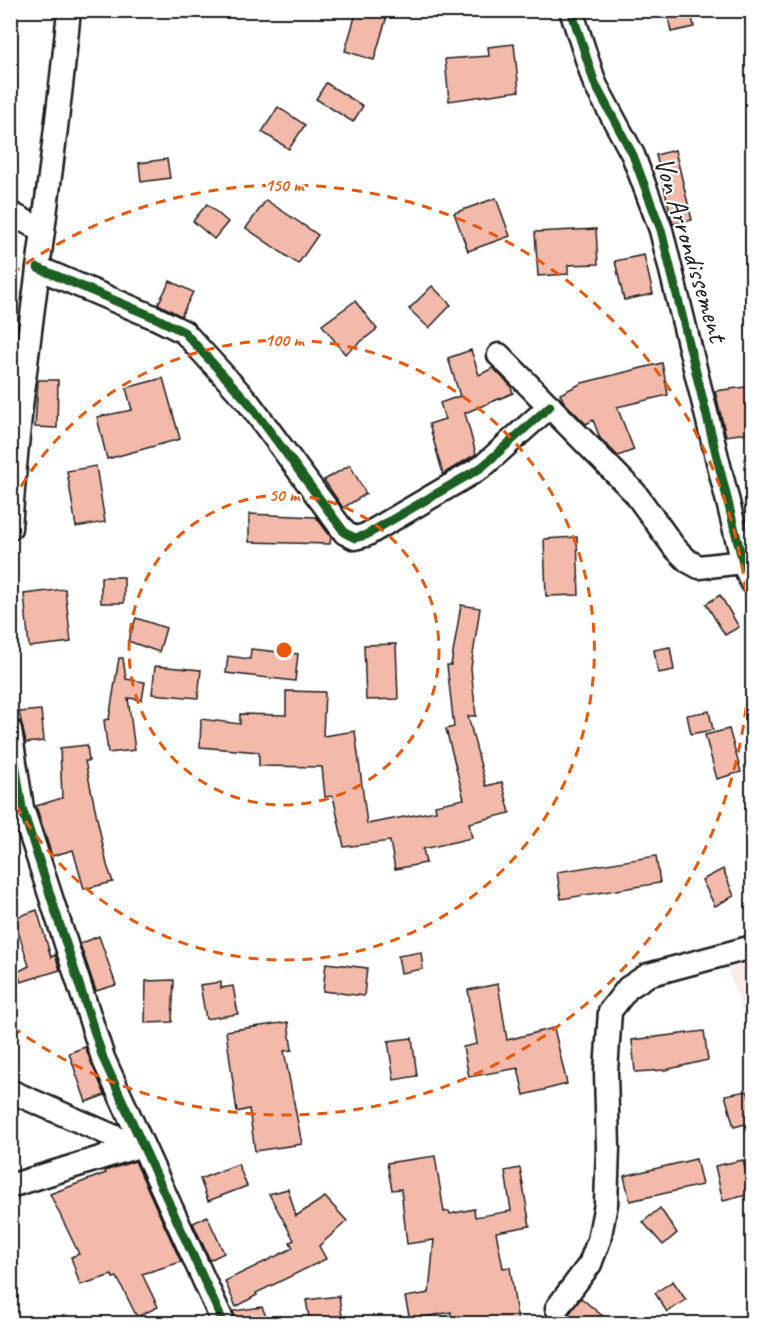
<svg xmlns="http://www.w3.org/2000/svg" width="763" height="1334" viewBox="0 0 763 1334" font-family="Caveat,sans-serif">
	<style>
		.built { fill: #fbeae6 }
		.building { fill: #f3baab; stroke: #1c1c1c; stroke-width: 1.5 }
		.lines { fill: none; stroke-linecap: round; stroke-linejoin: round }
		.minor-casing { stroke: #1c1c1c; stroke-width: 27 }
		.minor { stroke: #fff; stroke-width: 22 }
		.cycleway-casing { stroke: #fff; stroke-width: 13 }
		.cycleway { stroke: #1b5e20; stroke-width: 9 }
		.ring { fill: none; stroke: #e8590c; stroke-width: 3; stroke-dasharray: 10 8 }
		.labels { text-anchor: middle; stroke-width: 4.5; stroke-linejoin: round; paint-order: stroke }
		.street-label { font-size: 28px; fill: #1c1c1c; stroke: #fff }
		.centre { fill: #e8590c; stroke: #fff; stroke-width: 3 }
		.ring-label { font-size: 18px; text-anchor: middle; font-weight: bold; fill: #e8590c; stroke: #fff; stroke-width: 4.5; stroke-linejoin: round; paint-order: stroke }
	</style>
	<rect width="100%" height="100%" fill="#fff"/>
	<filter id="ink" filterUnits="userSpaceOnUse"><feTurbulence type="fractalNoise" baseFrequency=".0167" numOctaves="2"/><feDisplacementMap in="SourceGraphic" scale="12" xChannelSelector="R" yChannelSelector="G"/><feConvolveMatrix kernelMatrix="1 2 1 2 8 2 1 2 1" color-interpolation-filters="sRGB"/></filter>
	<g filter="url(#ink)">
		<path class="built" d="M 752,961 L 752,1039 L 728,969 Z"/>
		<g class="building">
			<path d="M 357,10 L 387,16 L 374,60 L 345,51 Z"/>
			<path d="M 667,10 L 691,10 L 694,27 L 671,32 Z"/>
			<path d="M 514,44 L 519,91 L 449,101 L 445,59 L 489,56 L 488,47 Z"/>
			<path d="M 326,83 L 363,106 L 353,122 L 316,99 Z"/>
			<path d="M 278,107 L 305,125 L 289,149 L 262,132 Z"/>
			<path d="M 675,150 L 692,220 L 673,224 L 656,155 Z"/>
			<path d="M 167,159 L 170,178 L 141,182 L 139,163 Z"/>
			<path d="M 496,198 L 510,236 L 468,251 L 454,213 Z"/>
			<path d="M 266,200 L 318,235 L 298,264 L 246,228 Z"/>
			<path d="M 207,204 L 228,222 L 214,239 L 193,221 Z"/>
			<path d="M 596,229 L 598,264 L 568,265 L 568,274 L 538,276 L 535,232 Z"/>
			<path d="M 644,255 L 653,294 L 624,300 L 615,261 Z"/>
			<path d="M 170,281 L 193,292 L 181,316 L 158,304 Z"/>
			<path d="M 432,286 L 451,305 L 429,328 L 409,309 Z"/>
			<path d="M 355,301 L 377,329 L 345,354 L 322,325 Z"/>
			<path d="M 471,350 L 479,375 L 493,368 L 510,385 L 513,393 L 465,413 L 476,454 L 443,474 L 429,424 L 445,419 L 440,403 L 460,396 L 448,358 Z"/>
			<path d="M 662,363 L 668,395 L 617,407 L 634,450 L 618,456 L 600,438 L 593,420 L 586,424 L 564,402 L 560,394 L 582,383 Z"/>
			<path d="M 163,378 L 180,439 L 107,459 L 97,417 L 132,410 L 126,388 Z"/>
			<path d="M 38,380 L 58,380 L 57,428 L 35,427 Z"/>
			<path d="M 753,386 L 753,432 L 726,436 L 715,391 Z"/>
			<path d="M 350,465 L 366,494 L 343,508 L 324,480 Z"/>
			<path d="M 96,466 L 105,522 L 76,527 L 67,471 Z"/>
			<path d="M 249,514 L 316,517 L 331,537 L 330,544 L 249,542 Z"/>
			<path d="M 577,537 L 579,595 L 546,596 L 544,539 Z"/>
			<rect x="101" y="577" width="23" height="26"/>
			<path d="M 65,589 L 71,642 L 29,647 L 24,594 Z"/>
			<path d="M 720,595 L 739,627 L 725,635 L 706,604 Z"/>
			<path d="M 461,605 L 480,608 L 471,668 L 476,716 L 468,716 L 486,786 L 502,782 L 510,813 L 469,823 L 472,838 L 423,849 L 426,863 L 395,869 L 390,841 L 344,847 L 333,796 L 325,797 L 322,767 L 259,766 L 259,752 L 200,747 L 201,719 L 240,724 L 240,714 L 286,715 L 286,691 L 325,692 L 323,736 L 355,731 L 367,824 L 436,811 L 435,805 L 464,799 L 446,729 L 454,727 L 447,665 L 451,665 Z"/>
			<path d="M 136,618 L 166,628 L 159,652 L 128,641 Z"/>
			<path d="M 396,644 L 398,699 L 366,700 L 364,645 Z"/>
			<path d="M 670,647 L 674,670 L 658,673 L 654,650 Z"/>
			<path d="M 251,649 L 298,654 L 295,681 L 226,673 L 228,656 L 250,659 Z"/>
			<path d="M 119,658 L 123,658 L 126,679 L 145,682 L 142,700 L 128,698 L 135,750 L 108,753 L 104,720 L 109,719 Z"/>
			<path d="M 155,666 L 201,670 L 198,698 L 152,694 Z"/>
			<path d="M 41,710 L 44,741 L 26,743 L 19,712 Z"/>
			<path d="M 709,711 L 713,730 L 691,734 L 687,715 Z"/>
			<path d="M 729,729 L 741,772 L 717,779 L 705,735 Z"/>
			<path d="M 87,745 L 89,761 L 85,761 L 107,865 L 113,882 L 84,889 L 73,850 L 52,856 L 36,806 L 62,798 L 60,748 Z"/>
			<path d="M 656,856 L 660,883 L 561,899 L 557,872 Z"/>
			<path d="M 723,869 L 734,896 L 715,906 L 702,880 Z"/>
			<path d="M 37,910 L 51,957 L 55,955 L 60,970 L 21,982 L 17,972 L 29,966 L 14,918 Z"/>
			<path d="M 99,936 L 116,985 L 96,991 L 80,944 Z"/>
			<path d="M 421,952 L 423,969 L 401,973 L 398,956 Z"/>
			<path d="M 326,963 L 367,968 L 364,996 L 323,991 Z"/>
			<path d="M 174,980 L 172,1022 L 145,1023 L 146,981 Z"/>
			<path d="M 221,982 L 221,988 L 233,986 L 238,1014 L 206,1019 L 200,985 Z"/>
			<path d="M 498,984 L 507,1040 L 554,1028 L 567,1084 L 524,1095 L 518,1068 L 469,1077 L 463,1047 L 477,1044 L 468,990 Z"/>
			<path d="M 288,1022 L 292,1050 L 284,1051 L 302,1144 L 255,1151 L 249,1109 L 237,1112 L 226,1031 Z"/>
			<path d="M 704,1031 L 708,1060 L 665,1070 L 635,1072 L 632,1040 Z"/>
			<path d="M 412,1038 L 417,1076 L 394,1080 L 388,1041 Z"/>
			<path d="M 85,1047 L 105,1095 L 86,1102 L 69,1053 Z"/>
			<path d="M 747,1091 L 753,1108 L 753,1122 L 734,1127 L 725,1095 Z"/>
			<path d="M 435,1156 L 444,1212 L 449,1211 L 450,1214 L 474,1209 L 475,1217 L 511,1211 L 505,1171 L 520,1168 L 530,1226 L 496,1232 L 503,1268 L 510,1267 L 518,1323 L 450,1323 L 451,1312 L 410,1320 L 405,1297 L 429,1293 L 434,1240 L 407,1244 L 401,1189 L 392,1190 L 387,1163 Z"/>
			<path d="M 696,1159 L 702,1185 L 630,1201 L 624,1176 Z"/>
			<path d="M 743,1160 L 751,1194 L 723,1201 L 715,1166 Z"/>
			<path d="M 135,1161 L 181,1262 L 142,1274 L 158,1307 L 137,1317 L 117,1277 L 113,1278 L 112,1275 L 80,1285 L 71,1257 L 79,1254 L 50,1194 L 106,1173 L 105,1171 Z"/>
			<path d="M 238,1164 L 247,1186 L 208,1201 L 200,1179 Z"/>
			<path d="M 288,1189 L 296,1216 L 325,1197 L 347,1221 L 319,1246 L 326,1259 L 256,1293 L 257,1295 L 236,1307 L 225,1281 L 293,1248 L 290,1242 L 294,1240 L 269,1194 Z"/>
			<path d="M 660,1208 L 677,1233 L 663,1245 L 643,1222 Z"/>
			<path d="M 207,1216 L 224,1253 L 210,1260 L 193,1223 Z"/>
			<path d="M 673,1281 L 686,1300 L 667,1312 L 655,1293 Z"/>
			<path d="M 339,1296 L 343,1323 L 310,1323 L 306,1300 Z"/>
			<path d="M 581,1298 L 611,1323 L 552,1323 L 567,1317 Z"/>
			<path d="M 262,1307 L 269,1323 L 237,1323 L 233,1311 Z"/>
		</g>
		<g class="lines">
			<defs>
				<g id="minor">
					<path d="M 571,10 L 595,84 L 633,155 L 661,230 L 743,563 L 752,583"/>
					<path d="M 10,213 L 43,231"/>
					<path d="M 38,268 L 156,318 L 184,332 L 248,402 L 345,533 L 355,538 L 366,535 L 482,467 L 550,406"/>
					<path d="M 499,355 L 635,493 L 674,547 L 688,561 L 699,567 L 752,561"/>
					<path d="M 10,528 C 22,354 53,183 69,10"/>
					<path d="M 10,730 L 22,808 L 103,1058 L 224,1324"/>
					<path d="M 10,1091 L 136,1146"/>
					<path d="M 10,1186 L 142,1145"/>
					<path d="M 557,1308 L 590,1264 L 599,1240 L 606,1204 L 608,1148 L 606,1072 L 610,1011 L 628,988 L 648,975 L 752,947"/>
				</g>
			</defs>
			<use href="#minor" class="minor-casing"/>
			<use href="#minor" class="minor"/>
			<defs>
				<g id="cycleway">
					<path d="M 571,10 L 595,84 L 633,155 L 661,230 L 743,563 L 752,583"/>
					<path d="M 38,268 L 156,318 L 184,332 L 248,402 L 345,533 L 355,538 L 366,535 L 482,467 L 550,406"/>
					<path d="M 10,730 L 22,808 L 103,1058 L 224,1324"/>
				</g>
			</defs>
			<use href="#cycleway" class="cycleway-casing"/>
			<use href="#cycleway" class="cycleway"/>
		</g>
	</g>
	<g class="ring">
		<circle cx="284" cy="650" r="155"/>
		<path d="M12 502A310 310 0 1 1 12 798"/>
		<path d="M11 274A465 465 0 1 1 11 1026"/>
	</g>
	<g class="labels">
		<g class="street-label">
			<text transform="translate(692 249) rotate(73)" y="10">Von Arrondissement</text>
		</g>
	</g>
	<circle cx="284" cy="650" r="9" class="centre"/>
	<g class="ring-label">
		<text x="284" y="191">150 m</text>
		<text x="284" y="346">100 m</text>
		<text x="284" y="501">50 m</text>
	</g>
	<rect width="763" height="1334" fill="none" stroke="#fff" stroke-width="36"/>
	<rect x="18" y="18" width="727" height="1298" fill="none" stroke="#1c1c1c" stroke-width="2" filter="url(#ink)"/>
</svg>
